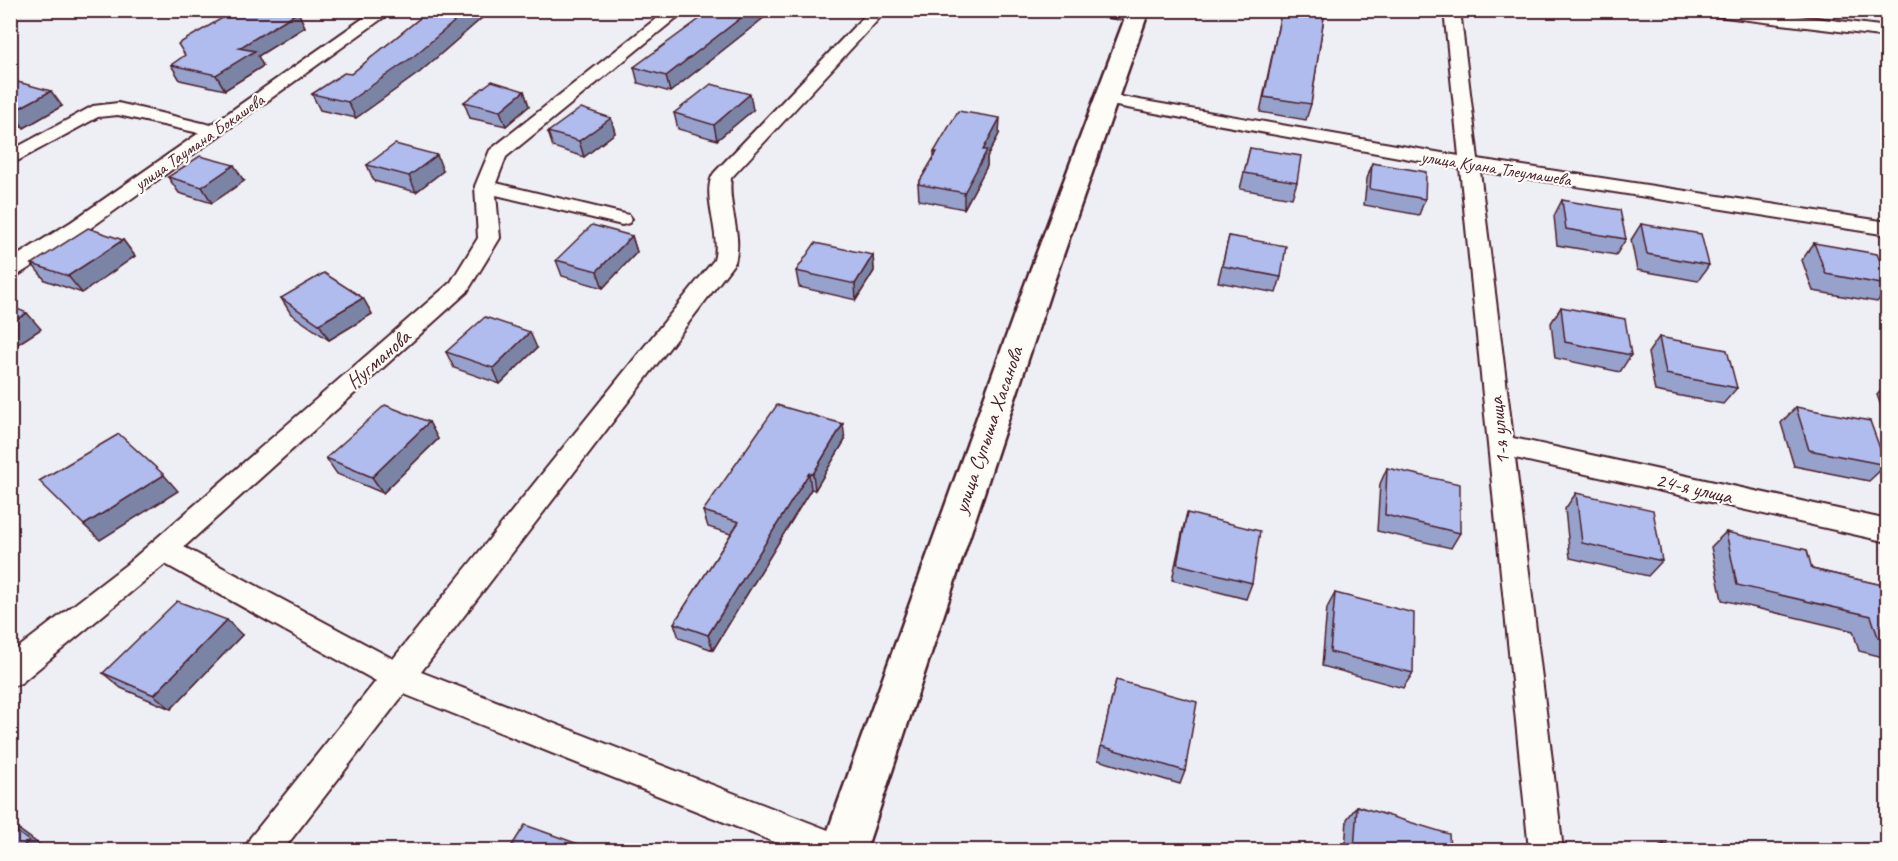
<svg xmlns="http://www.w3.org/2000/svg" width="1898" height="861" viewBox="0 0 1898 861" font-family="Caveat,sans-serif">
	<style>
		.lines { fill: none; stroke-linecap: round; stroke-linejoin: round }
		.street-casing { stroke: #4a1f2b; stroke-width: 4 }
		.secondary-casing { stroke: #4a1f2b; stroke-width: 5 }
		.street { fill: #fdfcf7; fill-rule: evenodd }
		.secondary { fill: #fdfcf7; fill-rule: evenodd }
		.wall { fill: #97a2cc; stroke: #4a1f2b; stroke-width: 1.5 }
		.shaded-wall { fill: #7b84a6; stroke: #4a1f2b; stroke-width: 1.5 }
		.building { fill: #b0bced; stroke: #4a1f2b; stroke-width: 1.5 }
		.labels { text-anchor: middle; stroke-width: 4.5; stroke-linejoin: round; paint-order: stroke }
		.far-street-label { font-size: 18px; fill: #4a1f2b; stroke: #fdfcf7 }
		.street-label { font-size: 21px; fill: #4a1f2b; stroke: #fdfcf7 }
	</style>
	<rect width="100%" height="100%" fill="#eeeff5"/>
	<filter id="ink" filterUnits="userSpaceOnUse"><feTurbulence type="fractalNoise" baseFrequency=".0167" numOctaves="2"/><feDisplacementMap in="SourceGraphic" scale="12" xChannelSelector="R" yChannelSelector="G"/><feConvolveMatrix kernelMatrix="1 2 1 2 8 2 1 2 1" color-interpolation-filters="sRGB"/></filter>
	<g filter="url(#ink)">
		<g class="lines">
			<defs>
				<g id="street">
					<path d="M 375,10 L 394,10 L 85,232 L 18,275 L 10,277 L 10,260 L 71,222 L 199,133 L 118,115 L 98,117 L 10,165 L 10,151 L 93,106 L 118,103 L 211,125 Z"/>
					<path d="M 667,10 L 686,10 L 506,157 L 496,183 L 629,215 L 632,219 L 629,223 L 622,225 L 496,195 L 500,238 L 467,292 L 184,547 L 393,659 L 714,260 C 722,234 700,193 714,173 L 870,10 L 887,10 L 731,178 C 727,207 743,233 735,262 L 421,672 L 836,833 L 848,838 L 853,850 L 794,850 L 404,694 L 283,850 L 245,850 L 250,838 L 376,681 L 165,564 L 21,683 L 10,687 L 10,654 L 127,564 L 451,282 L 478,238 L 475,186 L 490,150 Z"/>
					<path d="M 1089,10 L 1143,13 L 1145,16 C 1138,24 1097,17 1089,10 Z"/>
					<path d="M 1444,10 L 1460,10 L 1478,159 L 1888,222 L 1888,235 L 1480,171 L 1513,438 L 1888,520 L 1888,542 L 1515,458 L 1563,850 L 1529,850 L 1460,168 L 1105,104 L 1096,99 L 1105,94 L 1459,156 Z"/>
					<path d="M 1700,10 L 1752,10 L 1888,27 L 1888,37 L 1708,15 Z"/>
				</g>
				<path id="secondary" d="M 1128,10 L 1149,10 L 1052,287 L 866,850 L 821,850 L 1024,287 Z"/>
			</defs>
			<use href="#street" class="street-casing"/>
			<use href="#secondary" class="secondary-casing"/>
			<use href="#street" class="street"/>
			<use href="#secondary" class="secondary"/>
		</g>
		<g class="wall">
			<path d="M 430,10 L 491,10 L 420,72 L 356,118 L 320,110 L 312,94 L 351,74 Z"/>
			<path d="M 1295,10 L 1325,10 L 1311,104 L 1306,120 L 1260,112 L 1281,13 L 1294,15 Z"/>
			<path d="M 298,12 L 305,27 L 258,56 L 263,66 L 225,90 L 180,80 L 171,65 Z"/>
			<path d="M 766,16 L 670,92 L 638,83 L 634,67 Z"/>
			<path d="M 10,83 L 62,106 L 24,128 L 10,124 Z"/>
			<path d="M 524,91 L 529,106 L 506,126 L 470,118 L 464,102 Z"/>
			<path d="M 753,110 L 717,140 L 678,129 L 674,113 Z"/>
			<path d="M 611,118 L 615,133 L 584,157 L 553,147 L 548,132 Z"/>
			<path d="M 999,134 L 987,157 L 987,166 L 964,209 L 919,200 L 918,184 L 934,158 L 934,152 Z"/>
			<path d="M 1250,148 L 1297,182 L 1292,198 L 1240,189 Z"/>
			<path d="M 1372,163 L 1425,199 L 1419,215 L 1364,205 L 1367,179 Z"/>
			<path d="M 367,165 L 443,171 L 416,192 L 374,181 Z"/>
			<path d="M 168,177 L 244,181 L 212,203 L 179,193 Z"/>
			<path d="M 1562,200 L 1626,239 L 1616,255 L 1557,245 L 1554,216 Z"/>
			<path d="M 1641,224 L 1709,265 L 1698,281 L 1637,270 L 1631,240 Z"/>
			<path d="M 632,236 L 637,252 L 603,288 L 562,276 L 556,260 Z"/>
			<path d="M 1229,236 L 1281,277 L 1276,293 L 1218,282 Z"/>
			<path d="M 123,240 L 135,256 L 82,293 L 45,280 L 32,264 Z"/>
			<path d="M 1814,243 L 1887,277 L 1887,290 L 1877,302 L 1813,291 L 1802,260 Z"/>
			<path d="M 873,255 L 874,271 L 856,300 L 799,287 L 796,271 Z"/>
			<path d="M 281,298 L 363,298 L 372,314 L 329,340 L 291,314 Z"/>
			<path d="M 1561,307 L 1631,355 L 1620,372 L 1555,358 L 1551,323 Z"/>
			<path d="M 1659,337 L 1737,388 L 1723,404 L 1655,391 L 1648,353 Z"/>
			<path d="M 537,348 L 500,384 L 454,368 L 446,352 Z"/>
			<path d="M 1887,384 L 1887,422 L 1877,395 Z"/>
			<path d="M 1796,407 L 1886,465 L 1869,481 L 1794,466 L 1781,423 Z"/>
			<path d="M 429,422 L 438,439 L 383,493 L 337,474 L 326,458 Z"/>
			<path d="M 845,440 L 815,490 L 811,489 L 713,650 L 679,638 L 674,623 L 731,534 L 708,527 L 703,511 Z"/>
			<path d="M 1387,468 L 1460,533 L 1451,548 L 1377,531 L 1380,484 Z"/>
			<path d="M 1576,493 L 1662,561 L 1648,576 L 1570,558 L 1565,509 Z"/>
			<path d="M 1187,513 L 1252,583 L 1246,599 L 1172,580 L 1183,529 Z"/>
			<path d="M 1726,532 L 1812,569 L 1887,586 L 1887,658 L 1859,651 L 1853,631 L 1722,600 L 1711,547 Z"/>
			<path d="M 1335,593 L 1413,673 L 1403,688 L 1322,666 L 1327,608 Z"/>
			<path d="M 242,635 L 171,709 L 121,688 L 103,673 Z"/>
			<path d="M 1116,680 L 1185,771 L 1180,784 L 1098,760 Z"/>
			<path d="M 1357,806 L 1450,850 L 1345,850 L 1347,819 Z"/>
			<path d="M 1663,844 L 1686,850 L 1655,850 Z"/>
		</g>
		<g class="shaded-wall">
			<path d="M 468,10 L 491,10 L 420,72 L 356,118 L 348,102 Z"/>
			<path d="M 751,10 L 765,10 L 766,16 L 670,92 L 666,76 Z"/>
			<path d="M 298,12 L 305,27 L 258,56 L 263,66 L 225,90 L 216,75 L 239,48 Z"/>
			<path d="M 51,91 L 62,106 L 24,128 L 12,112 Z"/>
			<path d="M 524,91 L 529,106 L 506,126 L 500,111 Z"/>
			<path d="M 750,94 L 753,110 L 717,140 L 714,125 Z"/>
			<path d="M 611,118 L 615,133 L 584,157 L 579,141 Z"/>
			<path d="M 1000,118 L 999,134 L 987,157 L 987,166 L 964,209 L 964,193 L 983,150 Z"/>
			<path d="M 437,155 L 443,171 L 416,192 L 409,176 Z"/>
			<path d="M 234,165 L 244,181 L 212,203 L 202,187 Z"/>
			<path d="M 632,236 L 637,252 L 603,288 L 597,271 Z"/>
			<path d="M 123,240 L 135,256 L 82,293 L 68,276 Z"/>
			<path d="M 873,255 L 874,271 L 856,300 L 855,284 Z"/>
			<path d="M 363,298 L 372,314 L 329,340 L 319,324 Z"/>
			<path d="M 27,313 L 41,329 L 10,349 L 10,323 Z"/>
			<path d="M 530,332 L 537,348 L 500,384 L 493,368 Z"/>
			<path d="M 429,422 L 438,439 L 383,493 L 372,477 Z"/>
			<path d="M 843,424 L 845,440 L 815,490 L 813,474 Z"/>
			<path d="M 809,473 L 811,489 L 713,650 L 708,635 Z"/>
			<path d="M 164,475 L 178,491 L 100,540 L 84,525 Z"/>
			<path d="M 227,620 L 242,635 L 171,709 L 154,695 Z"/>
			<path d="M 10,823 L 47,850 L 18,850 L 10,827 Z"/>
		</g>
		<g class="building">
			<path d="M 236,10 L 292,10 L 298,12 L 239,48 L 255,51 L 216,75 L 171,65 L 185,55 L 178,44 Z"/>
			<path d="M 430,10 L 468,10 L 414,56 L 348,102 L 312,94 L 344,73 L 351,74 Z"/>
			<path d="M 712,10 L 751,10 L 666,76 L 634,67 Z"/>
			<path d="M 1296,10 L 1325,10 L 1311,104 L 1264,97 L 1281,13 L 1295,15 Z"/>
			<path d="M 14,81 L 51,91 L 12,112 L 10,112 L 10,83 Z"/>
			<path d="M 492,81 L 524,91 L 500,111 L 464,102 Z"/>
			<path d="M 711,84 L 750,94 L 714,125 L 674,113 Z"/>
			<path d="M 581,108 L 611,118 L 579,141 L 548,132 Z"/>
			<path d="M 958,111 L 1000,118 L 983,150 L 987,150 L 964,193 L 918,184 L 937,152 L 934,152 Z"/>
			<path d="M 395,144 L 437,155 L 409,176 L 367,165 Z"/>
			<path d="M 1250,148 L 1301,156 L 1297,182 L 1244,173 Z"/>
			<path d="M 200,156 L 234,165 L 202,187 L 168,177 Z"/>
			<path d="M 1372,163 L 1426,172 L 1425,199 L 1370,189 Z"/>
			<path d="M 1562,200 L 1620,210 L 1626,239 L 1566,229 Z"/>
			<path d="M 1641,224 L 1701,234 L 1709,265 L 1647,254 Z"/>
			<path d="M 592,225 L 632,236 L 597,271 L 556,260 Z"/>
			<path d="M 88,228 L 123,240 L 68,276 L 32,264 Z"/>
			<path d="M 1229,236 L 1286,246 L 1281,277 L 1222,266 Z"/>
			<path d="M 815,243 L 873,255 L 855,284 L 796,271 Z"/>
			<path d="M 1814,243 L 1877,254 L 1887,277 L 1887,285 L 1826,274 Z"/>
			<path d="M 324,273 L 363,298 L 319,324 L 281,298 Z"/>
			<path d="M 10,306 L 27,313 L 10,323 Z"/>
			<path d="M 1561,307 L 1625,319 L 1631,355 L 1565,342 Z"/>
			<path d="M 485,317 L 530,332 L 493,368 L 446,352 Z"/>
			<path d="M 1659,337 L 1727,350 L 1737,388 L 1666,374 Z"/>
			<path d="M 385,405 L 429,422 L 372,477 L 326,458 Z"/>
			<path d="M 777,405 L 843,424 L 813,474 L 809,473 L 708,635 L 674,623 L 739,522 L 703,511 Z"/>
			<path d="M 1796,407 L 1870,421 L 1886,465 L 1809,450 Z"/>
			<path d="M 119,434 L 164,475 L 84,525 L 39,481 Z"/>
			<path d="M 1387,468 L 1460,484 L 1460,533 L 1385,515 Z"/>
			<path d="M 1576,493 L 1653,510 L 1662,561 L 1582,543 Z"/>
			<path d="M 1187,513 L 1260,531 L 1252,583 L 1177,564 Z"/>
			<path d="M 1726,532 L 1807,550 L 1812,569 L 1887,586 L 1887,639 L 1878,637 L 1871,616 L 1737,585 Z"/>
			<path d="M 1335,593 L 1414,613 L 1413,673 L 1330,652 Z"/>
			<path d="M 177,601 L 227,620 L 154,695 L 103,673 Z"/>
			<path d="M 1116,680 L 1197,702 L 1185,771 L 1101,746 Z"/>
			<path d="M 1357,806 L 1449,834 L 1450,850 L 1354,850 Z"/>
			<path d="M 525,825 L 595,850 L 509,850 Z"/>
			<path d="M 10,827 L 29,841 L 18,850 L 10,850 Z"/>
			<path d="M 1663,844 L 1686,850 L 1664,850 Z"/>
		</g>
	</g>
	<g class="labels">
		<g class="far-street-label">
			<text transform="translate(199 142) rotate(-35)" y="6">улица Таумана Бокашева</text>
			<text transform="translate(1496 168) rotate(9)" y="6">улица Куана Тлеумашева</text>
		</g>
		<g class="street-label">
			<text transform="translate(378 359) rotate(-41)" y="7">Нугманова</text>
			<text transform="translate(988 430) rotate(-71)" y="7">улица Супыша Хасанова</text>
			<text transform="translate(1499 431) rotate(-96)" y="7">1-я улица</text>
			<text transform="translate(1694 488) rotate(13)" y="7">24-я улица</text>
		</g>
	</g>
	<rect width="1898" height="861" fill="none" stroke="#fdfcf7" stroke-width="36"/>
	<rect x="18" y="18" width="1862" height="825" fill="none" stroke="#4a1f2b" stroke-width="2" filter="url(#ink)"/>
</svg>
